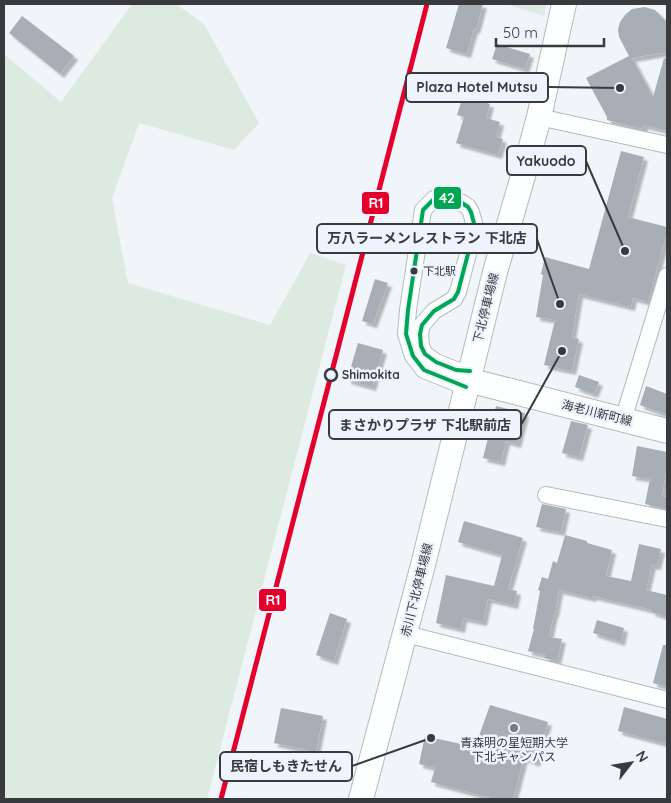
<svg xmlns="http://www.w3.org/2000/svg" width="671" height="803" viewBox="0 0 671 803" font-family="Quicksand,'Noto Sans JP',sans-serif">
	<style>
		.green { fill: #ddeae0 }
		.building { fill: #a8aeb6; filter: url(#shadow) }
		.lines { fill: none; stroke-linecap: round; stroke-linejoin: round }
		.street-casing { stroke: #b6babd; stroke-width: 18 }
		.secondary-casing { stroke: #b6babd; stroke-width: 26 }
		.street { stroke: #fdfefe; stroke-width: 16 }
		.secondary { stroke: #fdfefe; stroke-width: 24 }
		.bus-1-casing { stroke: #edf4fd; stroke-width: 8 }
		.bus-1 { stroke: #00a651; stroke-width: 4 }
		.rail-1-casing { stroke: #edf4fd; stroke-width: 9 }
		.rail-1 { stroke: #e4002b; stroke-width: 5 }
		.bus-dot { fill: #383a3e; stroke: #edf4fd; stroke-width: 2 }
		.stop-dot { fill: #edf4fd; stroke: #383a3e; stroke-width: 2.5 }
		.poi-dot { fill: #787b80; stroke: #edf4fd; stroke-width: 2 }
		.labels { text-anchor: middle; stroke-width: 5; stroke-linejoin: round; paint-order: stroke }
		.bus-label { font-size: 11px; fill: #383a3e; stroke: #edf4fd; text-anchor: start }
		.street-label { font-size: 12px; fill: #383a3e; stroke: #edf4fd }
		.stop-label { font-size: 12px; font-weight: bold; fill: #383a3e; stroke: #edf4fd; text-anchor: start }
		.poi-label { font-size: 12px; fill: #383a3e; stroke: #edf4fd }
		.leader { fill: none; stroke: #383a3e; stroke-width: 2 }
		.callout-dot { fill: #383a3e; stroke: #edf4fd; stroke-width: 2 }
		.callout { fill: #edf4fd; stroke: #383a3e; stroke-width: 2 }
		.callout-label { font-size: 14px; text-anchor: middle; font-weight: bold; fill: #383a3e }
		.line-badge { stroke: #edf4fd; stroke-width: 2 }
		.badge-label { font-size: 14px; text-anchor: middle; font-weight: bold; fill: #fff }
	</style>
	<defs>
		<filter id="shadow"><feDropShadow dx="4" dy="4" stdDeviation="1" flood-color="#0004"/></filter>
	</defs>
	<rect width="100%" height="100%" fill="#f0f5fa"/>
	<g class="green">
		<path d="M 132,4 L 176,4 L 204,24 L 259,123 L 234,150 L 139,123 L 112,198 L 128,283 L 270,325 L 310,253 L 346,265 L 207,799 L 4,799 L 4,54 L 61,102 Z"/>
		<path d="M 506,4 L 547,4 L 544,16 Z"/>
	</g>
	<g class="building">
		<path d="M 459,4 L 483,4 L 476,30 L 474,29 L 467,54 L 446,48 Z"/>
		<path d="M 645,7 L 655,10 L 667,22 L 667,52 L 632,58 L 653,97 L 664,58 L 667,59 L 667,131 L 644,125 L 643,129 L 607,120 L 607,117 L 586,78 L 629,56 L 619,37 L 618,29 L 620,22 L 625,15 L 632,9 Z"/>
		<path d="M 22,16 L 74,56 L 60,74 L 9,33 Z"/>
		<path d="M 497,44 L 530,54 L 525,69 L 492,59 Z"/>
		<path d="M 463,96 L 490,104 L 486,118 L 500,122 L 496,137 L 503,139 L 498,155 L 456,143 L 464,117 L 457,115 Z"/>
		<path d="M 621,151 L 644,157 L 628,217 L 667,227 L 667,232 L 648,302 L 633,298 L 631,307 L 579,294 L 572,337 L 579,339 L 572,371 L 544,365 L 555,320 L 536,317 L 543,275 L 541,274 L 545,257 L 589,269 Z"/>
		<path d="M 375,279 L 388,283 L 373,324 L 362,321 Z"/>
		<path d="M 358,343 L 383,350 L 372,387 L 347,380 Z"/>
		<path d="M 579,375 L 599,382 L 594,394 L 575,387 Z"/>
		<path d="M 646,386 L 667,394 L 667,415 L 640,405 Z"/>
		<path d="M 496,406 L 525,413 L 517,444 L 506,441 L 501,462 L 483,458 Z"/>
		<path d="M 571,421 L 588,425 L 579,457 L 562,453 Z"/>
		<path d="M 637,446 L 667,452 L 667,466 L 662,496 L 667,497 L 666,509 L 645,504 L 650,479 L 632,476 Z"/>
		<path d="M 542,504 L 566,509 L 561,532 L 536,527 Z"/>
		<path d="M 464,521 L 523,538 L 508,589 L 517,591 L 514,605 L 488,599 L 483,622 L 463,618 L 461,629 L 436,623 L 446,575 L 494,586 L 502,555 L 458,542 Z"/>
		<path d="M 565,535 L 587,541 L 587,543 L 612,550 L 606,576 L 631,581 L 639,544 L 661,549 L 657,566 L 652,565 L 646,590 L 667,595 L 667,617 L 651,612 L 652,610 L 593,596 L 592,598 L 559,590 L 555,613 L 554,613 L 549,637 L 562,639 L 557,661 L 544,658 L 545,655 L 528,651 L 534,629 L 533,629 L 540,591 L 538,590 L 542,577 L 548,579 L 553,561 L 557,563 Z"/>
		<path d="M 330,613 L 347,619 L 334,661 L 316,655 Z"/>
		<path d="M 597,620 L 624,628 L 621,642 L 593,633 Z"/>
		<path d="M 663,645 L 667,645 L 667,687 L 653,683 Z"/>
		<path d="M 490,705 L 548,722 L 536,763 L 524,758 L 513,799 L 495,799 L 431,782 L 435,768 L 419,764 L 425,736 L 475,747 Z"/>
		<path d="M 624,707 L 667,719 L 667,744 L 618,731 Z"/>
		<path d="M 281,708 L 323,716 L 316,752 L 274,743 Z"/>
	</g>
	<g class="lines">
		<defs>
			<g id="street">
				<path d="M 539,117 L 667,145"/>
				<path d="M 466,387 L 424,370 L 413,356 L 406,334 L 408,310 L 423,210 L 434,199 L 442,198 L 453,199 L 462,203 L 468,207 L 471,212 L 475,227 L 458,292 L 454,299 L 434,311 L 422,325 L 420,334 L 421,346 L 425,354 L 436,362 L 456,370 L 470,371"/>
				<path d="M 623,420 L 667,276"/>
				<path d="M 546,495 L 667,519"/>
				<path d="M 406,634 L 667,700"/>
			</g>
			<g id="secondary">
				<path d="M 468,380 L 667,431"/>
				<path d="M 361,799 L 423,565 L 495,272 L 523,176 L 539,117 L 564,4"/>
			</g>
		</defs>
		<use href="#street" class="street-casing"/>
		<use href="#secondary" class="secondary-casing"/>
		<use href="#street" class="street"/>
		<use href="#secondary" class="secondary"/>
		<defs>
			<path id="bus-1" d="M 466,387 L 424,370 L 413,356 L 406,334 L 408,310 L 423,210 L 434,199 L 442,198 L 453,199 L 462,203 L 468,207 L 471,212 L 475,227 L 458,292 L 454,299 L 434,311 L 422,325 L 420,334 L 421,346 L 425,354 L 436,362 L 456,370 L 470,371"/>
		</defs>
		<use href="#bus-1" class="bus-1-casing"/>
		<use href="#bus-1" class="bus-1"/>
		<defs>
			<path id="rail-1" d="M 221,799 L 363,252 L 427,4"/>
		</defs>
		<use href="#rail-1" class="rail-1-casing"/>
		<use href="#rail-1" class="rail-1"/>
	</g>
	<circle class="bus-dot" cx="414" cy="271" r="4.5"/>
	<circle class="stop-dot" cx="331" cy="375" r="6"/>
	<circle class="poi-dot" cx="514" cy="728" r="5"/>
	<g class="labels">
		<g class="bus-label">
			<text x="423" y="275">下北駅</text>
		</g>
		<g class="street-label">
			<text transform="translate(486 308) rotate(-76)" y="4">下北停車場線</text>
			<text transform="translate(597 413) rotate(14)" y="4">海老川新町線</text>
			<text transform="translate(417 590) rotate(-76)" y="4">赤川下北停車場線</text>
		</g>
		<g class="stop-label">
			<text x="342" y="379">Shimokita</text>
		</g>
		<g class="poi-label">
			<text x="514" y="747">青森明の星短期大学<tspan x="514" dy="14">下北キャンパス</tspan></text>
		</g>
	</g>
	<path class="leader" d="M620 88L548 87M625 251L586 161M560 304L537 239M562 351L521 425M431 738L352 766"/>
	<g class="callout-dot">
		<circle cx="620" cy="88" r="5"/>
		<circle cx="625" cy="251" r="5"/>
		<circle cx="560" cy="304" r="5"/>
		<circle cx="562" cy="351" r="5"/>
		<circle cx="431" cy="738" r="5"/>
	</g>
	<g class="callout">
		<rect x="406" y="73" width="142" height="29" rx="5"/>
		<rect x="507" y="146" width="79" height="29" rx="5"/>
		<rect x="317" y="224" width="220" height="29" rx="5"/>
		<rect x="329" y="410" width="192" height="29" rx="5"/>
		<rect x="220" y="752" width="132" height="29" rx="5"/>
	</g>
	<g class="callout-label">
		<text x="477" y="92">Plaza Hotel Mutsu</text>
		<text x="546" y="166">Yakuodo</text>
		<text x="427" y="243">万八ラーメンレストラン 下北店</text>
		<text x="425" y="430">まさかりプラザ 下北駅前店</text>
		<text x="286" y="771">民宿しもきたせん</text>
	</g>
	<g class="line-badge">
		<rect x="433" y="186" width="29" height="24" rx="5" fill="#00a651"/>
		<rect x="361" y="191" width="29" height="24" rx="5" fill="#e4002b"/>
		<rect x="258" y="588" width="29" height="24" rx="5" fill="#e4002b"/>
	</g>
	<g class="badge-label">
		<text x="447" y="203">42</text>
		<text x="376" y="208">R1</text>
		<text x="273" y="605">R1</text>
	</g>
	<rect width="671" height="803" fill="none" stroke="#383a3e" stroke-width="10"/>
	<g transform="translate(631 763) rotate(59)" stroke="#edf4fd" stroke-width="4" paint-order="stroke">
	<path d="M0-4L9 19L0 12L-9 19Z" fill="#383a3e"/>
	<text y="-8" font-size="14" font-weight="bold" text-anchor="middle" fill="#383a3e">N</text>
	</g>
	<path d="M496 38v8h108v-8" fill="none" stroke="#383a3e" stroke-width="2.5"/>
	<text x="503" y="38" font-size="15" fill="#383a3e" stroke="#edf4fd" stroke-width="4" paint-order="stroke">50 m</text>
</svg>
